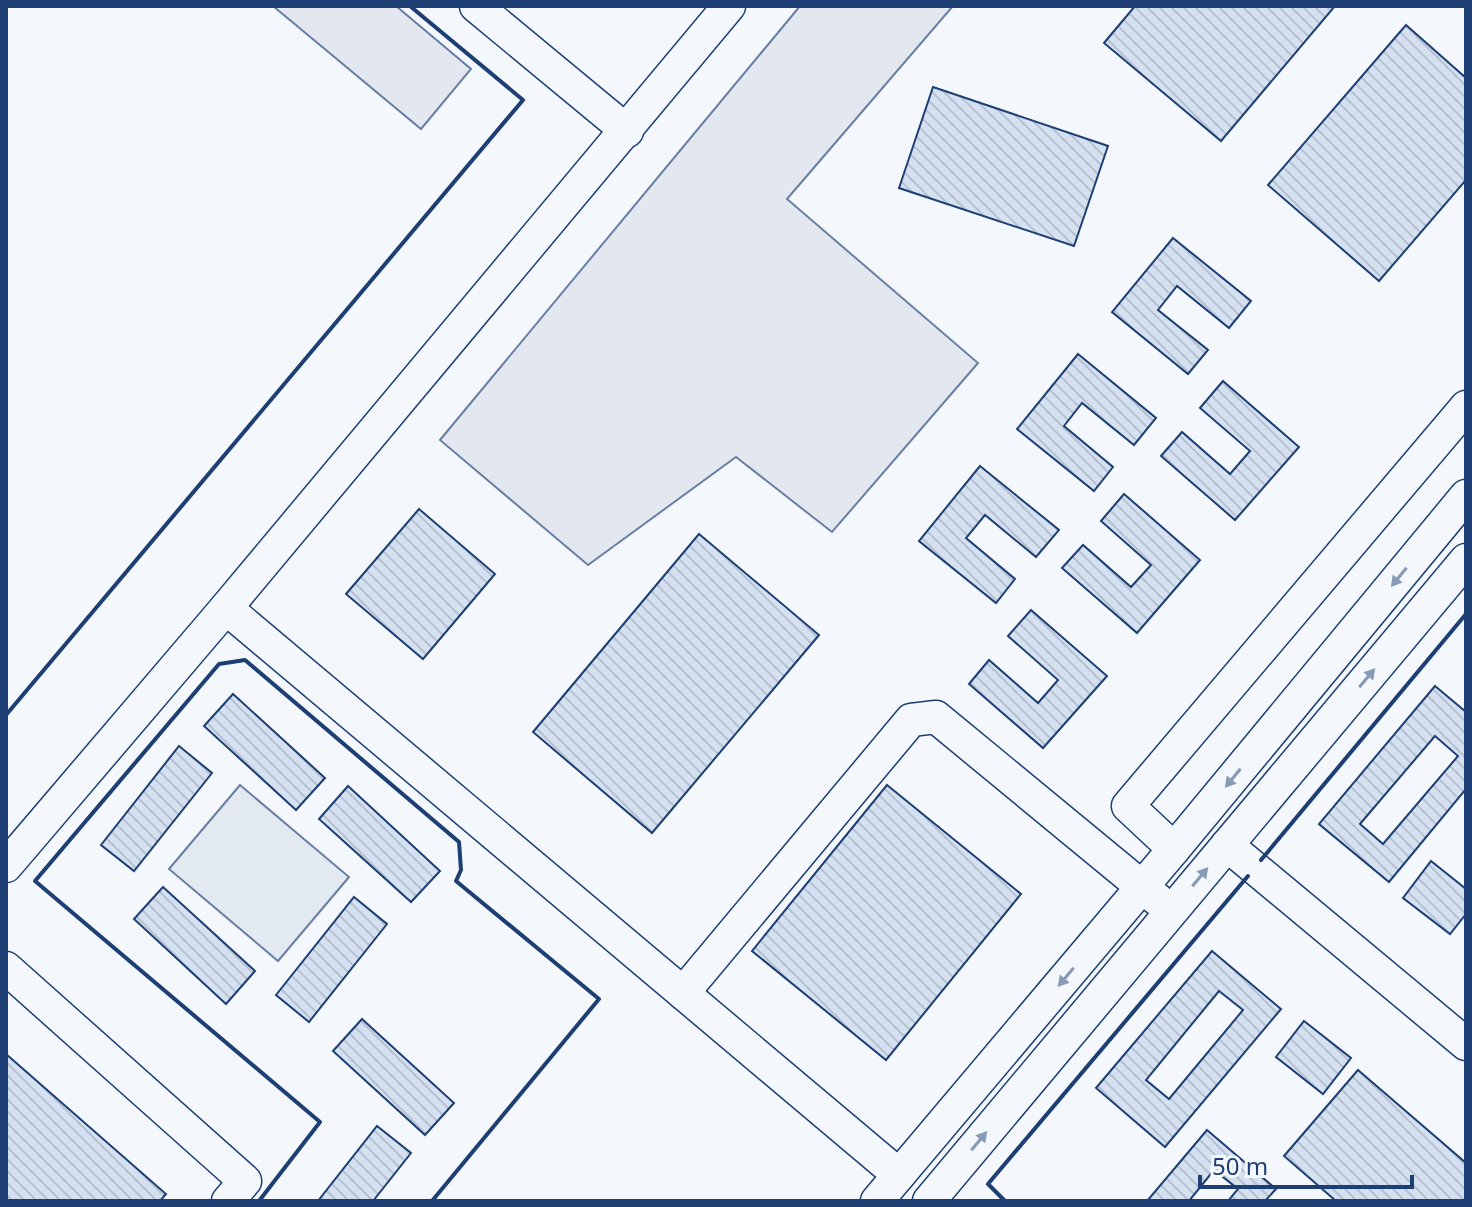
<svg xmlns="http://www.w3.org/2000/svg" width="1472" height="1207" viewBox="0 0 1472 1207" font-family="'Noto Sans',sans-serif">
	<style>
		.park { fill: #e3e9f0; stroke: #687fa3; stroke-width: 2 }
		.parking { fill: #e3e8f0; stroke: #687fa3; stroke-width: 2 }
		.building { fill: url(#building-back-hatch); stroke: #1d3f73; stroke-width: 2; fill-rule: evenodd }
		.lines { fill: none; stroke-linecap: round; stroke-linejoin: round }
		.minor-casing { stroke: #1d3f73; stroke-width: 35 }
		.minor { stroke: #f4f7fb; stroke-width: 32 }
		.wall { stroke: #1d3f73; stroke-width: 4 }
		.oneway { fill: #889bb7 }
	</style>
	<defs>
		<pattern id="building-back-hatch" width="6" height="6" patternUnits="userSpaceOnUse" patternTransform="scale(2)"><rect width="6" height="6" fill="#d5e0f0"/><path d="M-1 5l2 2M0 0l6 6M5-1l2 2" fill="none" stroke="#b6c1d1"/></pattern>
	</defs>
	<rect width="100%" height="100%" fill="#f4f7fb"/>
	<path class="park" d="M 240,785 L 349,877 L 278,961 L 169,869 Z"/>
	<g class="parking">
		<path d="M 273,6 L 396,6 L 471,69 L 421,129 Z"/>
		<path d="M 800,6 L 953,6 L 787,199 L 978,363 L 832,532 L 736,457 L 588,565 L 440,440 Z"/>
	</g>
	<g class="building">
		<path d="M 1135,6 L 1335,6 L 1221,141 L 1104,43 Z"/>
		<path d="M 1406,25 L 1466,78 L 1466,180 L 1379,281 L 1268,185 Z"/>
		<path d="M 933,87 L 1108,146 L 1074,246 L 899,188 Z"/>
		<path d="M 1173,238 L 1251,301 L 1229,328 L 1177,286 L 1158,310 L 1208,350 L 1188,374 L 1112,312 Z"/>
		<path d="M 1078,354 L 1156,418 L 1134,445 L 1082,403 L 1064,426 L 1113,467 L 1094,491 L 1017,429 Z"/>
		<path d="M 1223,381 L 1299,447 L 1235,520 L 1161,456 L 1182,432 L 1230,474 L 1250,451 L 1200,408 Z"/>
		<path d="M 980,466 L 1059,530 L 1036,557 L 985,515 L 966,538 L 1015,579 L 996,603 L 919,541 Z"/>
		<path d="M 1124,494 L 1200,560 L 1137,633 L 1062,568 L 1083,545 L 1131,587 L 1151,565 L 1101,521 Z"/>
		<path d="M 419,509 L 495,574 L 423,659 L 346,594 Z"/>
		<path d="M 699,534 L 819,635 L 652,833 L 533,732 Z"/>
		<path d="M 1031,610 L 1107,676 L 1043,748 L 969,684 L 989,660 L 1038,703 L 1058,680 L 1008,636 Z"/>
		<path d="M 1435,686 L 1466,712 L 1466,789 L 1389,882 L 1319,824 ZM 1435,736 L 1458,756 L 1383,844 L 1360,824 Z"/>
		<path d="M 233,694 L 325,778 L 296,810 L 204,726 Z"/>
		<path d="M 179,746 L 212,773 L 134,871 L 101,845 Z"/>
		<path d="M 887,785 L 1021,894 L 886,1060 L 752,951 Z"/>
		<path d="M 348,786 L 440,871 L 411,902 L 319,819 Z"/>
		<path d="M 1431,861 L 1466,889 L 1466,914 L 1450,934 L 1403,898 Z"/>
		<path d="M 163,887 L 255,971 L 226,1004 L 134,919 Z"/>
		<path d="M 354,897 L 387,924 L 309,1022 L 276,995 Z"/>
		<path d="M 1212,951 L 1281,1009 L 1165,1147 L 1096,1088 ZM 1219,991 L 1243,1010 L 1169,1099 L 1146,1080 Z"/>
		<path d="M 362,1019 L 454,1103 L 425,1135 L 333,1051 Z"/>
		<path d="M 1304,1021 L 1351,1058 L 1323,1094 L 1276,1057 Z"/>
		<path d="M 6,1054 L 166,1194 L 160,1201 L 6,1201 Z"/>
		<path d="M 1358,1070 L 1466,1163 L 1466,1201 L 1336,1201 L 1284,1156 Z"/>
		<path d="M 377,1126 L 411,1153 L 373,1201 L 318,1201 Z"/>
		<path d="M 1207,1130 L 1276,1189 L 1265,1201 L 1228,1201 L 1238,1189 L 1214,1170 L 1189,1201 L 1147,1201 Z"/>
	</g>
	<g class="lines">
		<defs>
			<g id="minor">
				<path d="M 476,6 L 627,131"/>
				<path d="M 226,608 L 899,1175"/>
				<path d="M 1227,845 L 1466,1044"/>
				<path d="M 1174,849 L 1128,806 L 1466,407"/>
				<path d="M 6,866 L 226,608 L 729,6"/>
				<path d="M 6,968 L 245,1181 L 228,1201"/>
				<path d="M 683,993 L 911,720 L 936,717 L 1158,900"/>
				<path d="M 877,1201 L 1174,849 L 1466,496"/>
				<path d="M 929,1201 L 1466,560"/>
			</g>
		</defs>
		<use href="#minor" class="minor-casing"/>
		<use href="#minor" class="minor"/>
		<g class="wall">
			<path d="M 6,715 L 523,100 L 410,6"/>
			<path d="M 1261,860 L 1466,614"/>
			<path d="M 259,1201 L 320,1122 L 35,881 L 219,664 L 245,660 L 459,842 L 461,870 L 456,881 L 599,999 L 432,1201"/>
			<path d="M 1005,1201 L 988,1184 L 1248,876"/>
		</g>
	</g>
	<defs><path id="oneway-solid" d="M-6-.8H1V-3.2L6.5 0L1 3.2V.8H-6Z" transform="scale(2)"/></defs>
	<g class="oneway">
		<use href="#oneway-solid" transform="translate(1399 577) rotate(129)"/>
		<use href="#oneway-solid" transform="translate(1367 678) rotate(-50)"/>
		<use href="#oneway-solid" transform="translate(1233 778) rotate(129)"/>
		<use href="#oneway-solid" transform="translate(1200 877) rotate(-50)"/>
		<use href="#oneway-solid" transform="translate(1066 977) rotate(130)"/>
		<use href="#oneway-solid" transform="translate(979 1141) rotate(-50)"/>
	</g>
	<rect width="1472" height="1207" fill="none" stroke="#1d3f73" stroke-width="16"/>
	<path d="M1200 1175v12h212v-12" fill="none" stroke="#1d3f73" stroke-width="4"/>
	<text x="1212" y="1175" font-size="24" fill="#1d3f73" stroke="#f4f7fb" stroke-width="6" paint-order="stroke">50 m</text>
</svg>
